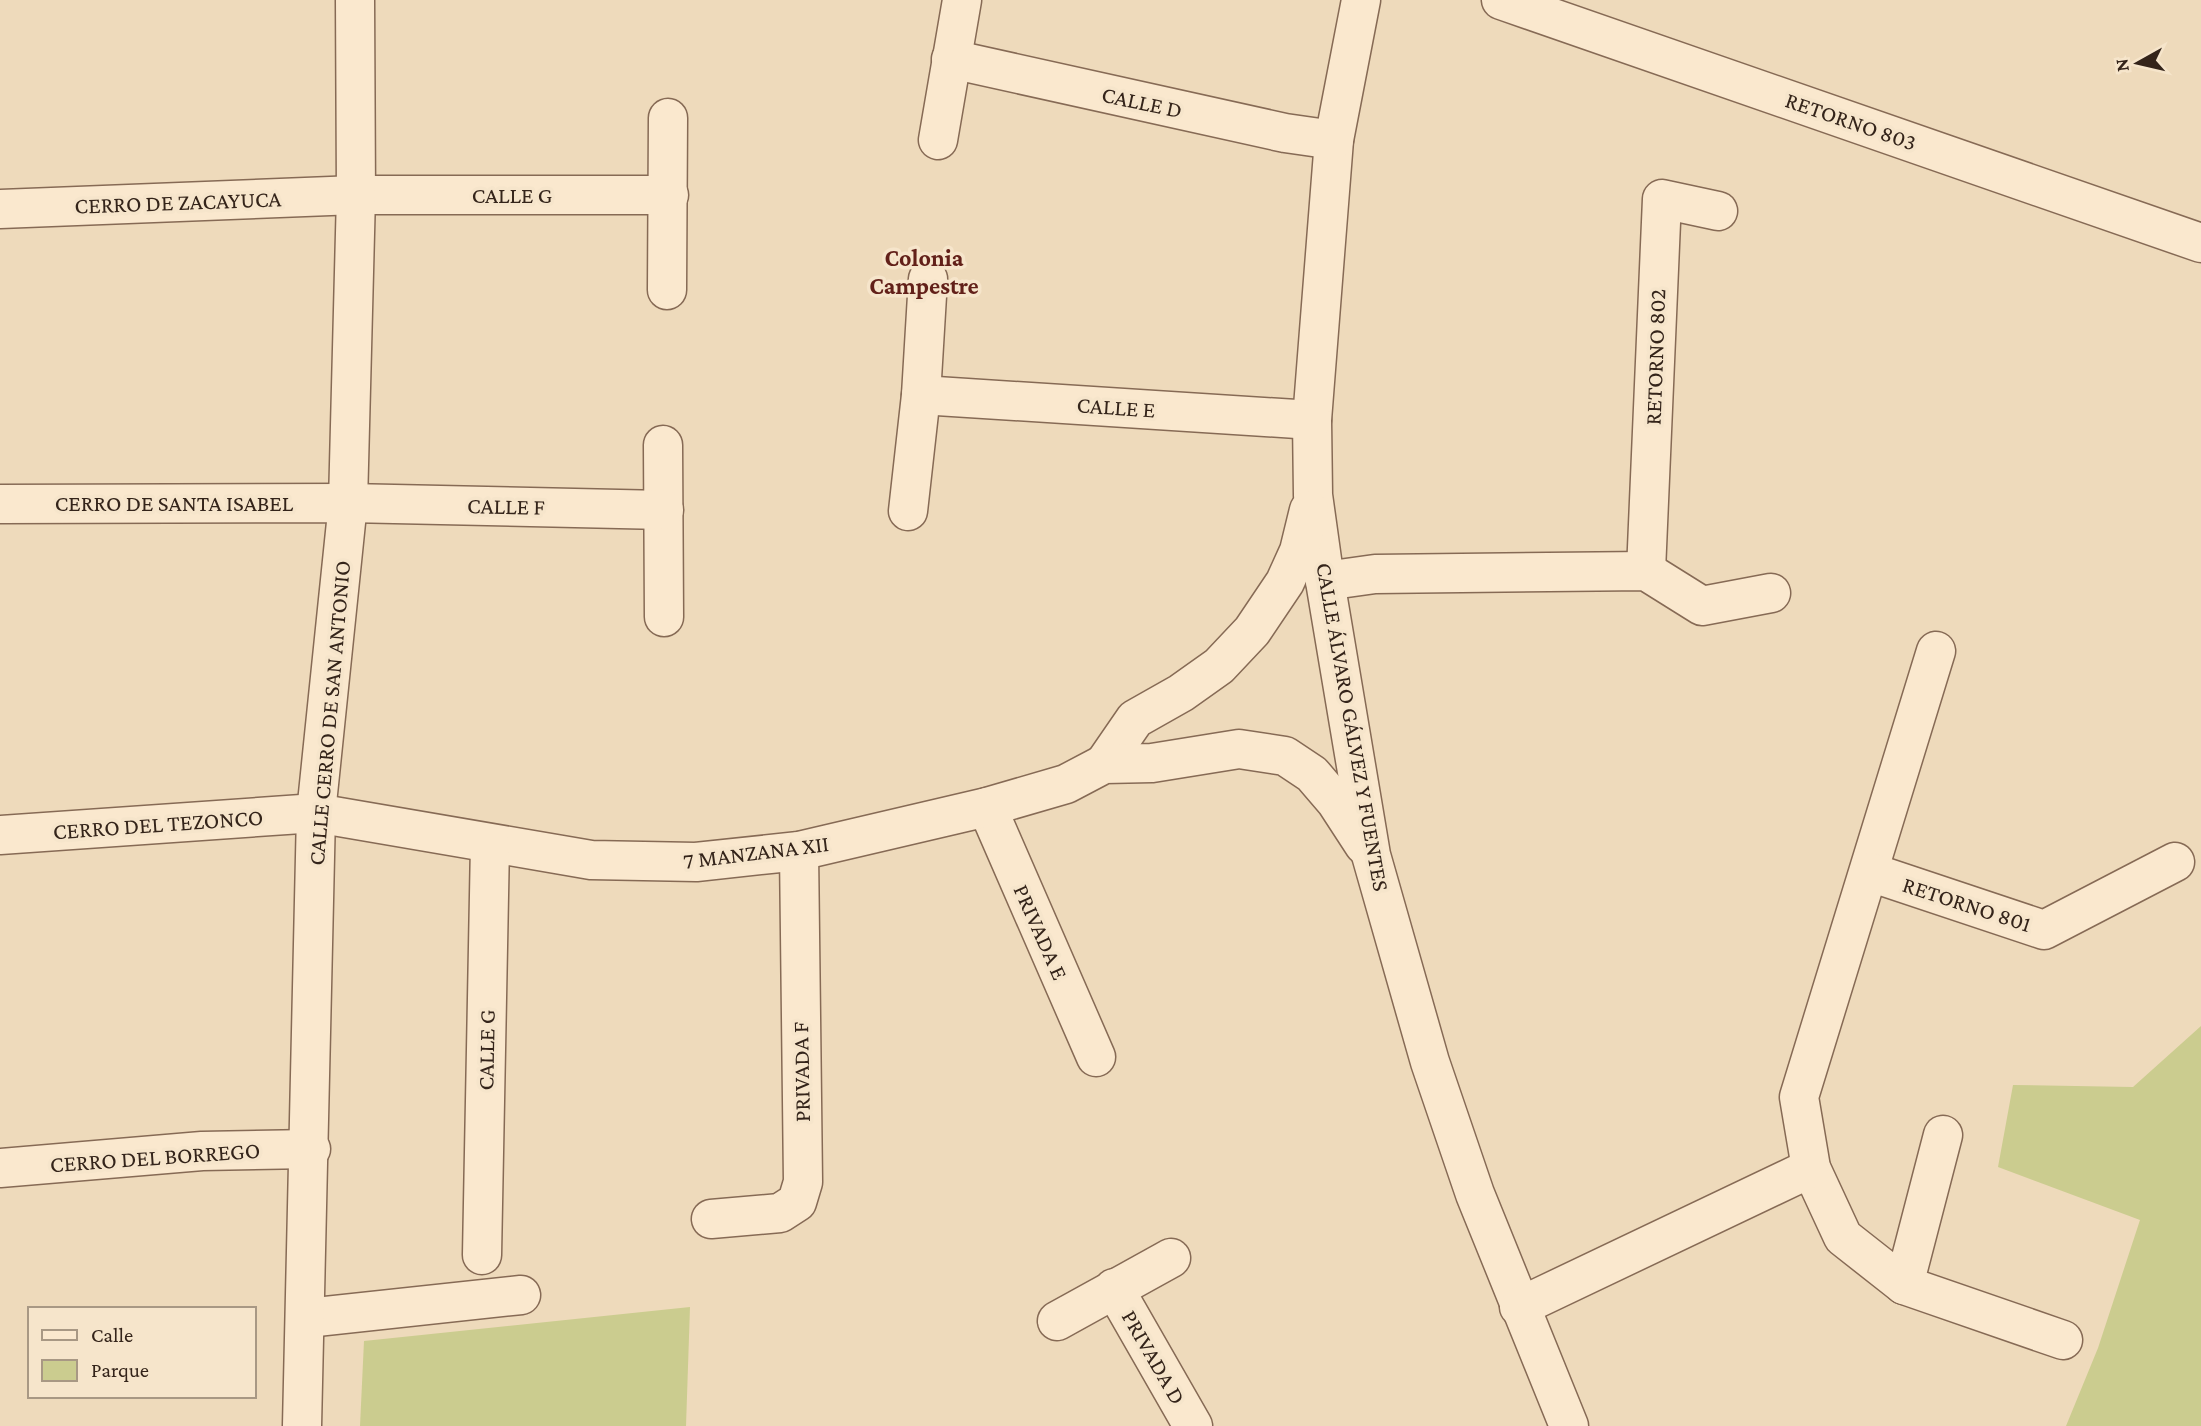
<svg xmlns="http://www.w3.org/2000/svg" width="2201" height="1426" viewBox="0 0 2201 1426" font-family="'Crimson Pro',serif">
	<style>
		.green { fill: #cbcc8f }
		.lines { fill: none; stroke-linecap: round; stroke-linejoin: round }
		.minor-casing { stroke: #866a55; stroke-width: 41 }
		.minor { stroke: #fae8ce; stroke-width: 38 }
		.labels { text-anchor: middle; stroke-width: 7; stroke-linejoin: round; paint-order: stroke }
		.street-label { font-size: 23px; fill: #34241a; stroke: #f6e5cb }
		.neighbourhood-label { font-size: 24px; font-weight: bold; fill: #622019; stroke: #f6e5cb }
	</style>
	<rect width="100%" height="100%" fill="#eedabb"/>
	<g class="green">
		<path d="M 2201,1026 L 2201,1426 L 2066,1426 L 2098,1348 L 2140,1220 L 1998,1167 L 2013,1085 L 2133,1087 Z"/>
		<path d="M 690,1307 L 686,1426 L 360,1426 L 364,1341 Z"/>
	</g>
	<g class="lines">
		<defs>
			<g id="minor">
				<path d="M 1361,0 L 1334,140 L 1312,420 L 1313,495 L 1325,581 L 1371,855 L 1430,1062 L 1475,1194 L 1569,1426"/>
				<path d="M 1501,0 L 2201,243"/>
				<path d="M 951,59 L 1285,133 L 1334,140"/>
				<path d="M 938,140 L 962,0"/>
				<path d="M 0,209 L 356,195 L 669,195"/>
				<path d="M 667,290 L 668,118"/>
				<path d="M 921,395 L 1312,420"/>
				<path d="M 663,445 L 664,617"/>
				<path d="M 0,504 L 348,503 L 664,510"/>
				<path d="M 908,511 L 921,395 L 928,279"/>
				<path d="M 1646,571 L 1662,199 L 1718,211"/>
				<path d="M 1325,581 L 1375,574 L 1646,571 L 1702,606 L 1771,593"/>
				<path d="M 1936,651 L 1799,1097 L 1811,1168 L 1843,1237 L 1904,1285 L 2063,1340"/>
				<path d="M 1104,764 L 1135,719 L 1181,693 L 1219,666 L 1252,631 L 1285,582 L 1299,551 L 1309,510"/>
				<path d="M 987,807 L 1096,1057"/>
				<path d="M 0,835 L 316,813 L 591,860 L 696,862 L 799,851 L 987,807 L 1066,784 L 1104,764 L 1152,763 L 1239,749 L 1285,756 L 1312,774 L 1336,802 L 1364,845"/>
				<path d="M 1870,872 L 2044,930 L 2175,862"/>
				<path d="M 0,1168 L 202,1151 L 311,1149"/>
				<path d="M 711,1219 L 780,1213 L 797,1202 L 803,1182 L 799,851"/>
				<path d="M 482,1255 L 490,844"/>
				<path d="M 1904,1285 L 1943,1135"/>
				<path d="M 1114,1288 L 1193,1426"/>
				<path d="M 1519,1307 L 1811,1168"/>
				<path d="M 307,1318 L 521,1295"/>
				<path d="M 1057,1321 L 1171,1258"/>
				<path d="M 302,1426 L 316,813 L 348,503 L 356,195 L 355,0"/>
			</g>
		</defs>
		<use href="#minor" class="minor-casing"/>
		<use href="#minor" class="minor"/>
	</g>
	<g class="labels">
		<g class="street-label">
			<text transform="translate(1142 102) rotate(12)" y="8">CALLE D</text>
			<text transform="translate(1851 121) rotate(19)" y="8">RETORNO 803</text>
			<text x="512" y="203">CALLE G</text>
			<text transform="translate(178 202) rotate(-2)" y="8">CERRO DE ZACAYUCA</text>
			<text transform="translate(1655 357) rotate(-88)" y="8">RETORNO 802</text>
			<text transform="translate(1116 407) rotate(4)" y="8">CALLE E</text>
			<text x="174" y="511">CERRO DE SANTA ISABEL</text>
			<text transform="translate(506 506) rotate(1)" y="8">CALLE F</text>
			<text transform="translate(329 713) rotate(-85)" y="8">CALLE CERRO DE SAN ANTONIO</text>
			<text transform="translate(1353 727) rotate(80)" y="8">CALLE ÁLVARO GÁLVEZ Y FUENTES</text>
			<text transform="translate(158 824) rotate(-4)" y="8">CERRO DEL TEZONCO</text>
			<text transform="translate(756 852) rotate(-7)" y="8">7 MANZANA XII</text>
			<text transform="translate(1967 904) rotate(18)" y="8">RETORNO 801</text>
			<text transform="translate(1041 932) rotate(66)" y="8">PRIVADA E</text>
			<text transform="translate(486 1050) rotate(-89)" y="8">CALLE G</text>
			<text transform="translate(801 1072) rotate(-91)" y="8">PRIVADA F</text>
			<text transform="translate(155 1157) rotate(-4)" y="8">CERRO DEL BORREGO</text>
			<text transform="translate(1154 1357) rotate(60)" y="8">PRIVADA D</text>
		</g>
		<g class="neighbourhood-label">
			<text x="924" y="266">Colonia<tspan x="924" dy="28">Campestre</tspan></text>
		</g>
	</g>
	<rect x="28" y="1307" width="228" height="91" fill="#f6e5cb" stroke="#a89884" stroke-width="2"/>
	<rect x="42" y="1330" width="35" height="10" fill="#fae8ce" stroke="#a89884" stroke-width="2"/>
	<text x="91" y="1342" font-size="21" fill="#34241a">Calle</text>
	<rect x="42" y="1360" width="35" height="21" fill="#cbcc8f" stroke="#a89884" stroke-width="2"/>
	<text x="91" y="1377" font-size="21" fill="#34241a">Parque</text>
	<g transform="translate(2138 63) rotate(262)" stroke="#f6e5cb" stroke-width="5" paint-order="stroke">
	<path d="M0-5L12 26L0 18L-12 26Z" fill="#34241a"/>
	<text y="-10" font-size="19" font-weight="bold" text-anchor="middle" fill="#34241a">N</text>
	</g>
</svg>
